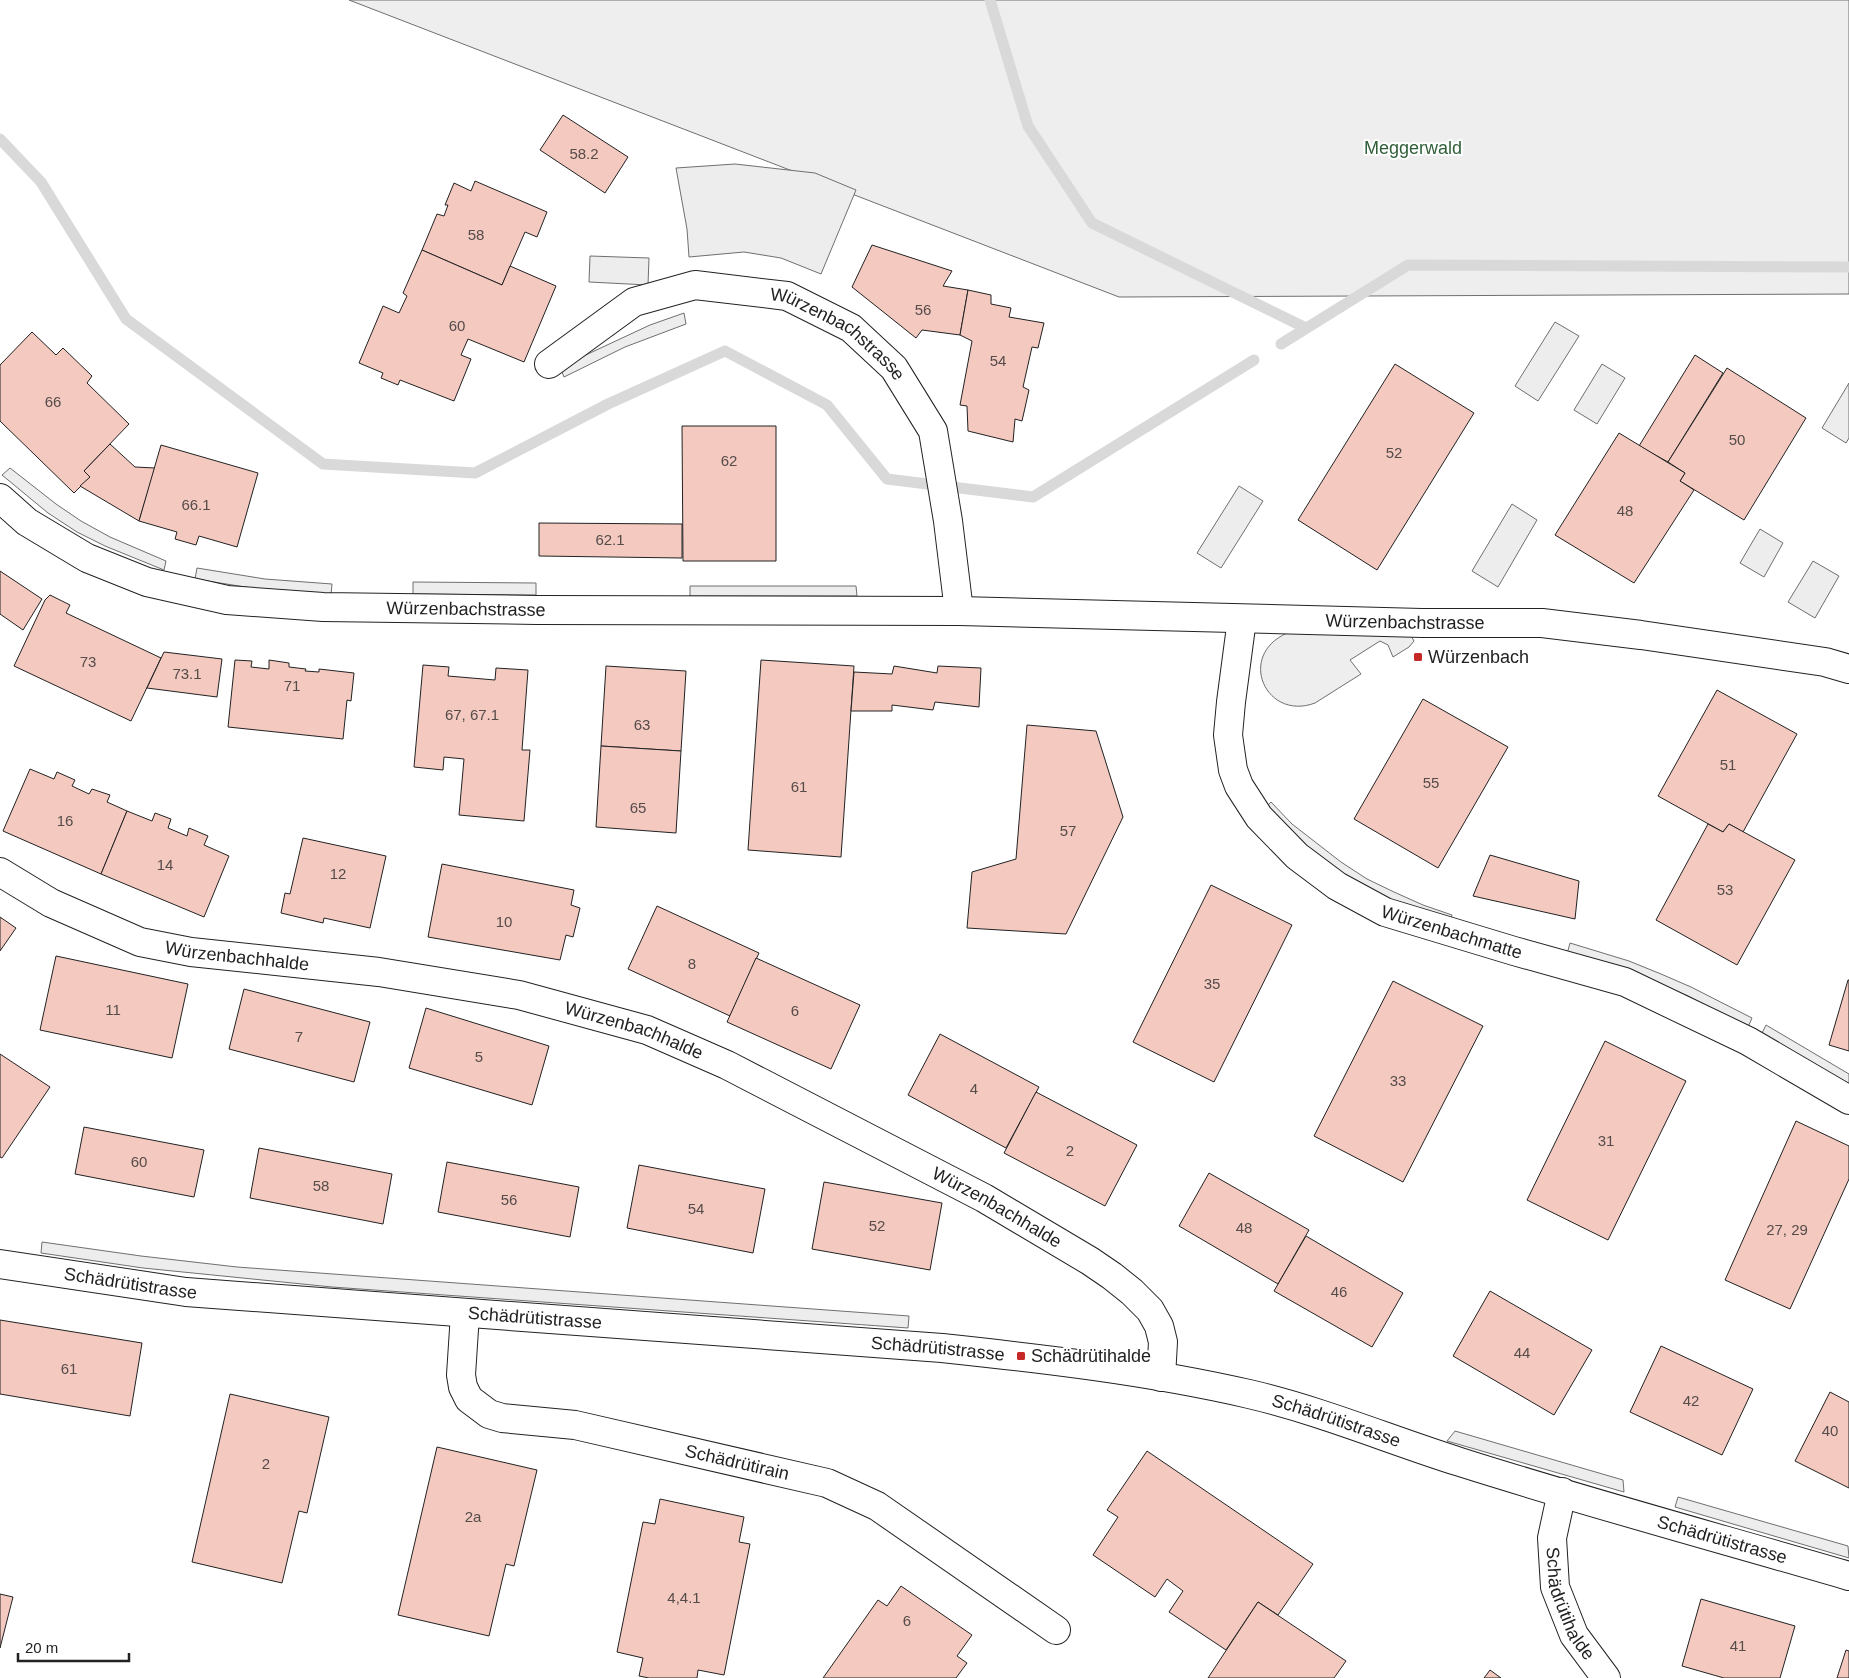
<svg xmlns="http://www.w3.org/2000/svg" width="1849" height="1678" viewBox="0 0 1849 1678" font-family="Helvetica,sans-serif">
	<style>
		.green { fill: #eee; stroke: #6f6f6f }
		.parking { fill: #ededed; stroke: #6f6f6f }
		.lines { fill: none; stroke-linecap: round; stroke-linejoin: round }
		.stream { stroke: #d9d9d9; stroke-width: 11 }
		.building { fill: #f3c9c0; stroke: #222 }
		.minor-casing { stroke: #222; stroke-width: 30 }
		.secondary-casing { stroke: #222; stroke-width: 30 }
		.minor { stroke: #fff; stroke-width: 28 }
		.secondary { stroke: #fff; stroke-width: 28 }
		.poi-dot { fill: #c62828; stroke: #fff; stroke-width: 2 }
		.labels { text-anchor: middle; stroke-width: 4; stroke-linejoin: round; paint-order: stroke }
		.number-label { font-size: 15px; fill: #564c4a }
		.park-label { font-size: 18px; fill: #2f5e38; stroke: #fff }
		.street-label { font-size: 18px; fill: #222; stroke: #fff }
		.poi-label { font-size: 18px; fill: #222; stroke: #fff; text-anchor: start }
	</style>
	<rect width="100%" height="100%" fill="#fff"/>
	<g class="green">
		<path d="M 349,0 L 1849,0 L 1849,294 L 1119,297 Z"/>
		<path d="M 1292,631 L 1410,634 L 1414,641 L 1409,647 L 1393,657 L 1388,645 L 1380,641 L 1350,660 L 1361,674 L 1315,703 C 1265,722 1234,652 1292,631 Z"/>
	</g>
	<g class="parking">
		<path d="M 735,164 L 815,173 L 856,190 L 821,274 L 781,258 L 744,252 L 689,257 L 687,229 L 676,168 Z"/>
		<path d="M 590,256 L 649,258 L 648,285 L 589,282 Z"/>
		<path d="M 684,313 L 686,324 L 625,347 L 564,377 L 560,367 L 650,325 Z"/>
		<path d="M 1555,322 L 1579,336 L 1538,401 L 1515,386 Z"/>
		<path d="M 1602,364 L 1625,378 L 1597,424 L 1574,410 Z"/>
		<path d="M 1849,383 L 1849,438 L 1846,443 L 1822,428 Z"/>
		<path d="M 10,468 L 56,504 L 81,521 L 110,537 L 166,561 L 164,570 L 105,546 L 77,532 L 48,513 L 2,475 Z"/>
		<path d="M 1239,486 L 1263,501 L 1221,568 L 1197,553 Z"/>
		<path d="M 1512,504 L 1537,520 L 1498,587 L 1472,571 Z"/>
		<path d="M 1760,529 L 1783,543 L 1764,577 L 1740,563 Z"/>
		<path d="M 1813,561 L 1839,576 L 1815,618 L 1788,602 Z"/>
		<path d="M 197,568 L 265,579 L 332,584 L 331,595 L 264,590 L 195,579 Z"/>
		<path d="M 413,582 L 536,583 L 536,595 L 413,594 Z"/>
		<path d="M 690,586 L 856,586 L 857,596 L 690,596 Z"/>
		<path d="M 1271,802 L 1292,824 L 1341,862 L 1367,879 L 1394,892 L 1423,905 L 1452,915 L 1450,924 L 1392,902 L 1336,872 L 1264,809 Z"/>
		<path d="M 1570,943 L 1629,961 L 1661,974 L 1691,987 L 1752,1018 L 1748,1027 L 1688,996 L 1658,983 L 1567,954 Z"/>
		<path d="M 1766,1025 L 1849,1074 L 1849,1086 L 1761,1035 Z"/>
		<path d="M 42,1242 L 141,1256 L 237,1267 L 909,1316 L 908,1328 L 332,1287 L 143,1268 L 41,1253 Z"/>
		<path d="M 1455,1431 L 1623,1480 L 1624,1492 L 1447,1441 Z"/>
		<path d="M 1678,1497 L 1848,1546 L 1849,1558 L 1675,1507 Z"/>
	</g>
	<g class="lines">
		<g class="stream">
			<path d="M 990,0 L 1028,126 L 1092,223 L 1306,328"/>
			<path d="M 0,139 L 41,182 L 126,319 L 323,464 L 475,473 L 608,404 L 725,351 L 827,405 L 887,479 L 1033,497 L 1254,360"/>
			<path d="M 1281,344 L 1408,265 L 1849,267"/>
		</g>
	</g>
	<g class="building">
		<path d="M 563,115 L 628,157 L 605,193 L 540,150 Z"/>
		<path d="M 475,181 L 547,212 L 537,237 L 525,232 L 502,285 L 422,250 L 437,214 L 444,216 L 448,205 L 445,205 L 454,183 L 471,191 Z"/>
		<path d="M 872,245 L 952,271 L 943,286 L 968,290 L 960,335 L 922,330 L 916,338 L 852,287 Z"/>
		<path d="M 422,250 L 502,285 L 510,266 L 556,286 L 524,362 L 468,339 L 461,355 L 471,359 L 454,401 L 400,380 L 398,385 L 381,378 L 383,373 L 359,363 L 383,306 L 399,313 L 407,296 L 403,293 Z"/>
		<path d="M 968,290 L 991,295 L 991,304 L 1011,308 L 1009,317 L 1044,323 L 1038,348 L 1032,347 L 1023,387 L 1029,390 L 1022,421 L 1015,419 L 1013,442 L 968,431 L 967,406 L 960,405 L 972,341 L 960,335 Z"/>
		<path d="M 32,332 L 56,355 L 63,348 L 92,376 L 87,383 L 129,424 L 84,471 L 90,477 L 74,493 L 0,421 L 0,365 Z"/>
		<path d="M 1695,355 L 1723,373 L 1668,462 L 1639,446 Z"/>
		<path d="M 1395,364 L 1474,413 L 1377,570 L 1298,520 Z"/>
		<path d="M 1727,368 L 1806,418 L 1744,520 L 1680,481 L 1685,473 L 1668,462 Z"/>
		<path d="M 682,426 L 776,426 L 776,561 L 683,561 Z"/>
		<path d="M 1619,433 L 1685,473 L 1680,481 L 1694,490 L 1634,583 L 1555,535 Z"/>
		<path d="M 110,444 L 135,467 L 155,468 L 139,521 L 80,486 L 90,477 L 84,471 Z"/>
		<path d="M 161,445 L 258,473 L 237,547 L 199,536 L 196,545 L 175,539 L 177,532 L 139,521 Z"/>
		<path d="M 539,523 L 682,524 L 682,558 L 539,556 Z"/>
		<path d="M 0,571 L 42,599 L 23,630 L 0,614 Z"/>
		<path d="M 50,595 L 70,605 L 66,613 L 161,658 L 131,721 L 14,666 L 45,600 Z"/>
		<path d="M 164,652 L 222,659 L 217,697 L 147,688 Z"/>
		<path d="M 235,660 L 252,661 L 251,667 L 269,669 L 269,660 L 289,663 L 289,667 L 306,669 L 305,671 L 319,672 L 319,669 L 354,673 L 351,701 L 347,700 L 343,739 L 228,727 Z"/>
		<path d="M 761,660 L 854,666 L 841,857 L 748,850 Z"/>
		<path d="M 423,665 L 449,667 L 448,676 L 495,680 L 496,668 L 528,670 L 522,750 L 530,750 L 524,821 L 459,815 L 464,759 L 444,757 L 443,770 L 414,767 Z"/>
		<path d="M 606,666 L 686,671 L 681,751 L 601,746 Z"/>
		<path d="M 894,666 L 937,673 L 938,666 L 981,668 L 979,707 L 935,702 L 933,710 L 892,705 L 892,711 L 851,711 L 854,672 L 892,674 Z"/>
		<path d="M 1717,690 L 1797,734 L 1743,832 L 1729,824 L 1723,832 L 1658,796 Z"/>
		<path d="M 1423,699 L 1508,747 L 1438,868 L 1354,819 Z"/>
		<path d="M 1027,725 L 1096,731 L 1123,817 L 1066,934 L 967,928 L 972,872 L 1016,859 Z"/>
		<path d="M 601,746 L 681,751 L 676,833 L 596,827 Z"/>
		<path d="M 30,769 L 54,779 L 57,772 L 75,780 L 72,786 L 89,794 L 92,789 L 110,795 L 107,802 L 127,811 L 101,874 L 3,831 Z"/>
		<path d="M 127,811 L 152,821 L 155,813 L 171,819 L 168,828 L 187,836 L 189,828 L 208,836 L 204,845 L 229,856 L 204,917 L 101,874 Z"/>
		<path d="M 1708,824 L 1723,832 L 1729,824 L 1795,860 L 1737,965 L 1656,920 Z"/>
		<path d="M 303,838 L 386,856 L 370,928 L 324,918 L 323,923 L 281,913 L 285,893 L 290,894 Z"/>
		<path d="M 1490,855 L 1579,881 L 1575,919 L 1473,896 Z"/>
		<path d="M 442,864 L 574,890 L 571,905 L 580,908 L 573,937 L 566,935 L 560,960 L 428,937 Z"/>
		<path d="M 1211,885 L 1292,925 L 1214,1082 L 1133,1042 Z"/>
		<path d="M 657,906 L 759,953 L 730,1016 L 628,969 Z"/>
		<path d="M 0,917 L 16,928 L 0,951 Z"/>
		<path d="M 56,956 L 188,984 L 172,1058 L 40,1030 Z"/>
		<path d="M 756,958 L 860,1005 L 831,1069 L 727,1022 Z"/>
		<path d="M 1848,980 L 1849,980 L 1849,1051 L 1829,1045 Z"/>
		<path d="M 1393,981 L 1483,1026 L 1403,1182 L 1314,1136 Z"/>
		<path d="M 244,989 L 370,1022 L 354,1082 L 229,1049 Z"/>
		<path d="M 426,1008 L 549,1046 L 532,1105 L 409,1068 Z"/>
		<path d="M 940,1034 L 1039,1087 L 1006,1148 L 908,1095 Z"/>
		<path d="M 1605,1041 L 1686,1081 L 1608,1240 L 1527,1200 Z"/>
		<path d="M 0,1054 L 50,1087 L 2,1158 L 0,1157 Z"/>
		<path d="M 1036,1092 L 1137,1145 L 1105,1206 L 1004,1153 Z"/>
		<path d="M 1796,1121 L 1849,1146 L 1849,1179 L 1790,1309 L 1725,1280 Z"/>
		<path d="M 84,1127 L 204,1150 L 194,1197 L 75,1174 Z"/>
		<path d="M 259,1148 L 392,1174 L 383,1224 L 250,1198 Z"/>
		<path d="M 447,1162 L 579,1187 L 570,1237 L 438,1212 Z"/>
		<path d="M 639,1165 L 765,1189 L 753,1253 L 627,1228 Z"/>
		<path d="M 1209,1173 L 1309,1230 L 1278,1284 L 1179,1226 Z"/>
		<path d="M 824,1182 L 942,1203 L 930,1270 L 812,1249 Z"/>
		<path d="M 1306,1236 L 1403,1293 L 1372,1347 L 1274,1291 Z"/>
		<path d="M 1490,1291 L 1592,1350 L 1554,1415 L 1453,1356 Z"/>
		<path d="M 0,1320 L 142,1343 L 130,1416 L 0,1394 Z"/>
		<path d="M 1661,1346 L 1753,1389 L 1722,1455 L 1630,1412 Z"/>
		<path d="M 1830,1392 L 1849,1402 L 1849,1488 L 1795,1461 Z"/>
		<path d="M 230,1394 L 329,1417 L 307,1513 L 299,1511 L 282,1583 L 192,1562 Z"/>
		<path d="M 437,1447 L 537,1470 L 514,1566 L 506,1564 L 489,1636 L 398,1615 Z"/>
		<path d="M 1147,1451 L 1313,1564 L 1278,1615 L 1258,1602 L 1226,1650 L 1169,1612 L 1183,1591 L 1167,1579 L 1155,1597 L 1093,1555 L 1118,1517 L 1107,1510 Z"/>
		<path d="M 660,1499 L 744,1517 L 739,1542 L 750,1544 L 724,1675 L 698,1670 L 697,1678 L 649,1678 L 639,1676 L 643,1658 L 617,1652 L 643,1522 L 655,1524 Z"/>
		<path d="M 901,1586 L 972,1635 L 957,1656 L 967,1663 L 956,1678 L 823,1678 L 878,1600 L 887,1606 Z"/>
		<path d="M 0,1594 L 13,1597 L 0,1648 Z"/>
		<path d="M 1701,1599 L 1795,1626 L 1780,1678 L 1724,1678 L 1682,1666 Z"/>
		<path d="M 1258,1602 L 1346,1661 L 1334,1678 L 1208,1678 Z"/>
		<path d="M 1846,1650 L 1849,1651 L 1849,1678 L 1837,1678 Z"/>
		<path d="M 1490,1670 L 1501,1678 L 1484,1678 Z"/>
	</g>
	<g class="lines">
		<defs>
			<g id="minor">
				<path id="s1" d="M 549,364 L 634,302 L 695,285 L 787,296 L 851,328 L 894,368 L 933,431 L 948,521 L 959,611"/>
				<path id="s2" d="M 0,498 L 27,522 L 87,558 L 147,582 L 227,600 L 323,607 L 537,610 L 959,611 L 1422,623 L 1542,623 L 1641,635 L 1825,662 L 1849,669"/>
				<path id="s3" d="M 1242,619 L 1231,702 L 1228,735 L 1233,770 L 1239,786 L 1259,817 L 1297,856 L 1337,886 L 1385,912 L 1514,951 L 1625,982 L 1748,1041 L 1849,1100"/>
				<path id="s4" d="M 0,872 L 51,903 L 140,942 L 191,952 L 379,972 L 519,995 L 647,1030 L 727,1065 L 984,1198 L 1090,1261 L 1112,1276 L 1132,1292 L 1150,1310 L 1159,1326 L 1163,1342 L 1161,1377"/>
				<path id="s5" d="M 465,1314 L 461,1375 L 463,1387 L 469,1399 L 489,1414 L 502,1418 L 575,1425 L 827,1483 L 877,1506 L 1056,1630"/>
				<path id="s6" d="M 1562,1492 L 1552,1538 L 1555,1587 L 1574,1635 L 1606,1678"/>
			</g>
			<g id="secondary">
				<path id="s7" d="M 0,1264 L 186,1292 L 942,1348 C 1045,1359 1149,1371 1249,1394 C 1322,1411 1390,1440 1460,1462 C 1589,1503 1719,1538 1849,1576"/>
			</g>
		</defs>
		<use href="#minor" class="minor-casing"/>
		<use href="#secondary" class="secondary-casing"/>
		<use href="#minor" class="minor"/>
		<use href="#secondary" class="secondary"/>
	</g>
	<g class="poi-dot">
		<rect x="1413" y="652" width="10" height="10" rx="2.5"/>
		<rect x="1016" y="1351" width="10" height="10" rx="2.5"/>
	</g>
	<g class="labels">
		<g class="number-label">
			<text x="584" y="159">58.2</text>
			<text x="476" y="240">58</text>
			<text x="923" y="315">56</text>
			<text x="457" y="331">60</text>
			<text x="998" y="366">54</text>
			<text x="53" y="407">66</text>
			<text x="1737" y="445">50</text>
			<text x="1394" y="458">52</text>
			<text x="729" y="466">62</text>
			<text x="196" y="510">66.1</text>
			<text x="1625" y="516">48</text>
			<text x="610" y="545">62.1</text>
			<text x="88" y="667">73</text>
			<text x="187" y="679">73.1</text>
			<text x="292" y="691">71</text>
			<text x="472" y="720">67, 67.1</text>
			<text x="642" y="730">63</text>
			<text x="1728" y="770">51</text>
			<text x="1431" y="788">55</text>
			<text x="799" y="792">61</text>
			<text x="638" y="813">65</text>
			<text x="65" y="826">16</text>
			<text x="1068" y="836">57</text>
			<text x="165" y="870">14</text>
			<text x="338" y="879">12</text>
			<text x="1725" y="895">53</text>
			<text x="504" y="927">10</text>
			<text x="692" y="969">8</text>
			<text x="1212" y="989">35</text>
			<text x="113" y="1015">11</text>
			<text x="795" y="1016">6</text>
			<text x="299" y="1042">7</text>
			<text x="479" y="1062">5</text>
			<text x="1398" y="1086">33</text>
			<text x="974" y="1094">4</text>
			<text x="1606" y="1146">31</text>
			<text x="1070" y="1156">2</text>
			<text x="139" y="1167">60</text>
			<text x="321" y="1191">58</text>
			<text x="509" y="1205">56</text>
			<text x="696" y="1214">54</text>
			<text x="877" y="1231">52</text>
			<text x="1244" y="1233">48</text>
			<text x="1787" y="1235">27, 29</text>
			<text x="1339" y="1297">46</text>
			<text x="1522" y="1358">44</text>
			<text x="69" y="1374">61</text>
			<text x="1691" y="1406">42</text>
			<text x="1830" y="1436">40</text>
			<text x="266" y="1469">2</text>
			<text x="473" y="1522">2a</text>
			<text x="684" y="1603">4,4.1</text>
			<text x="907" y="1626">6</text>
			<text x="1738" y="1651">41</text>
		</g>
		<g class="park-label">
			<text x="1413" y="154">Meggerwald</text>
		</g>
		<g class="street-label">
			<text dy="6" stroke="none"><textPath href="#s1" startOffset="324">Würzenbachstrasse</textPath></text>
			<text dy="6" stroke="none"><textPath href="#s2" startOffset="492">Würzenbachstrasse</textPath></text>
			<text dy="6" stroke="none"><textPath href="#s2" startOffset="1431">Würzenbachstrasse</textPath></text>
			<text dy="6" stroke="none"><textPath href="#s3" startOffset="435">Würzenbachmatte</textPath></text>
			<text dy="6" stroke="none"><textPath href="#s4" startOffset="255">Würzenbachhalde</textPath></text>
			<text dy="6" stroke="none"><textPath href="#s4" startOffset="660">Würzenbachhalde</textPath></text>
			<text dy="6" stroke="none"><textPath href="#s4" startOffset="1065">Würzenbachhalde</textPath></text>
			<text dy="6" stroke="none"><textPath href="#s7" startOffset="132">Schädrütistrasse</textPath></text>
			<text dy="6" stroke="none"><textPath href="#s7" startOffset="538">Schädrütistrasse</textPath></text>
			<text dy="6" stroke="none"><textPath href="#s7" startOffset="942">Schädrütistrasse</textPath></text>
			<text dy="6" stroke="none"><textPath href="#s7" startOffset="1348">Schädrütistrasse</textPath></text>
			<text dy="6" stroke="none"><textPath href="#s5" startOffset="365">Schädrütirain</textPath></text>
			<text dy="6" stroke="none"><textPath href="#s7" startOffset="1752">Schädrütistrasse</textPath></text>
			<text dy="6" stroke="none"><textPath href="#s6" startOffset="116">Schädrütihalde</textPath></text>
		</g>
		<g class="poi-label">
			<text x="1428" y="663">Würzenbach</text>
			<text x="1031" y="1362">Schädrütihalde</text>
		</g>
	</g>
	<path d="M18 1653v8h111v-8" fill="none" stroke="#222222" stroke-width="2.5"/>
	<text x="25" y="1653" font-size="15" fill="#222222" stroke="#ffffff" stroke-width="4" paint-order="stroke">20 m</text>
</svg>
